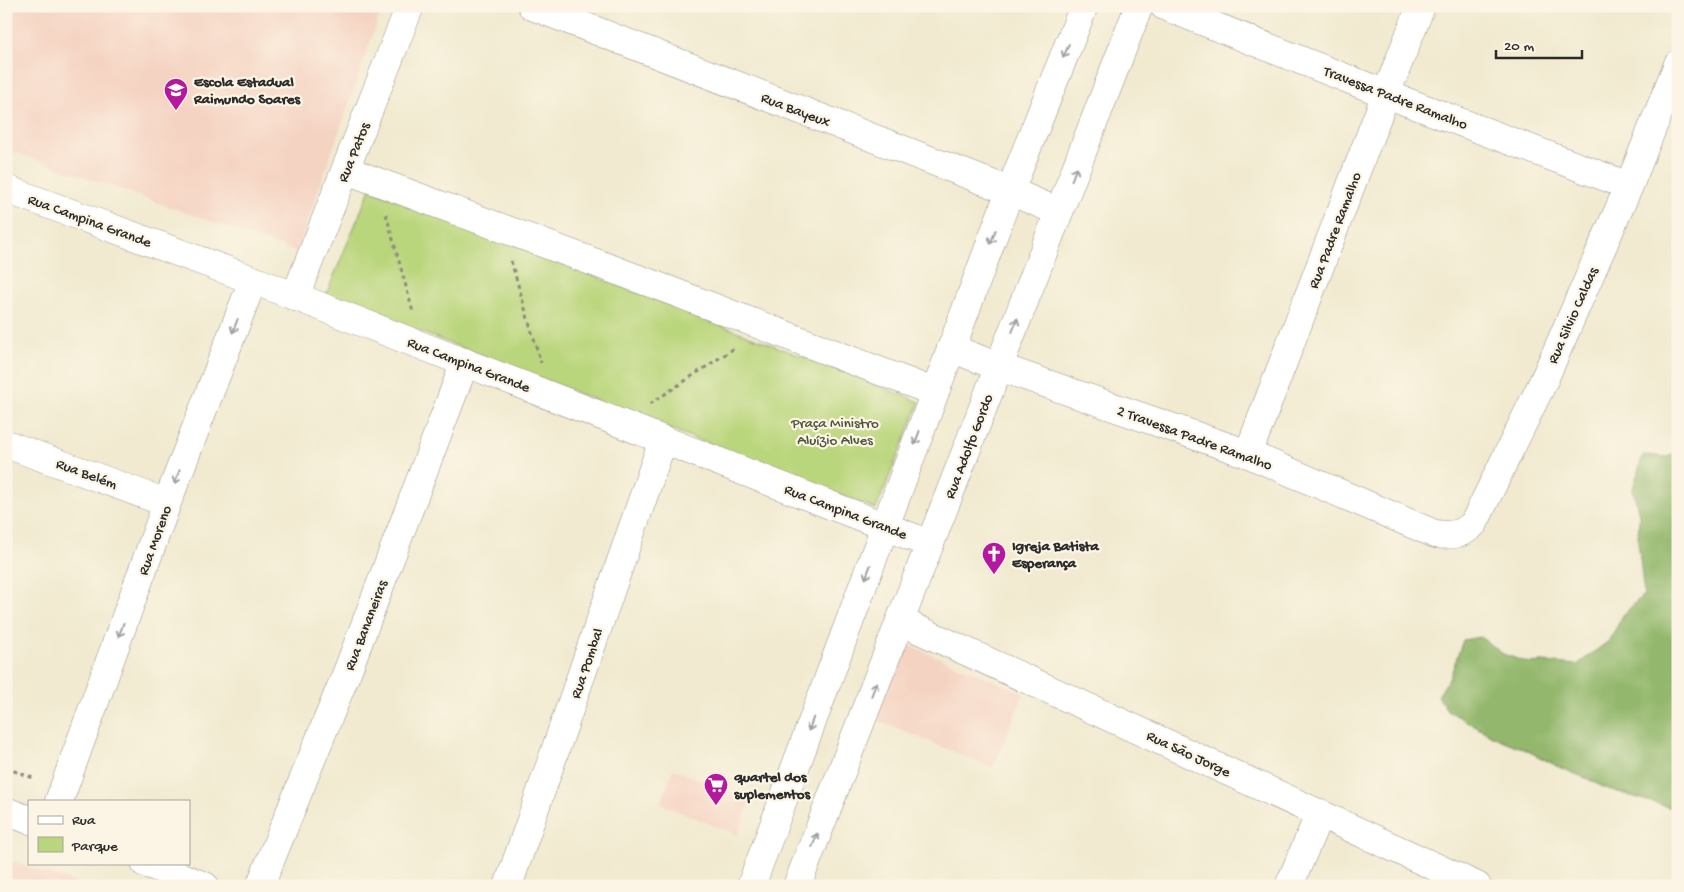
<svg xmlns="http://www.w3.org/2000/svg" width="1684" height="892" viewBox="0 0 1684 892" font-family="'Gochi Hand',sans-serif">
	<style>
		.built { fill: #f5d3c2 }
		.green { fill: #bad67c; stroke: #728054 }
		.forest { fill: #93b76c; stroke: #5f714c }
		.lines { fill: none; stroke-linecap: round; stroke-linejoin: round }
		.minor-casing { stroke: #8e8a7e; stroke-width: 29 }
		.tertiary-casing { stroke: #8e8a7e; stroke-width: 29 }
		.secondary-casing { stroke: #8e8a7e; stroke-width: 29 }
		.path { stroke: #8e8a7e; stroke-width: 3; stroke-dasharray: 4 4; stroke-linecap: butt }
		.minor { stroke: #fff; stroke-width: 28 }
		.tertiary { stroke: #fff; stroke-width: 28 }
		.secondary { stroke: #fff; stroke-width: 28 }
		.oneway { stroke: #a0a0a0 }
		.labels { text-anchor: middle; stroke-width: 4.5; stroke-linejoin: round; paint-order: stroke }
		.poi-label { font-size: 15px; font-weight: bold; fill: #2b2b2b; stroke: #fcf5e5; text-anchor: start }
		.street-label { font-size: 15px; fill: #2b2b2b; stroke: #fcf5e5 }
		.park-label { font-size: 15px; fill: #4f563f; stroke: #fcf5e5 }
	</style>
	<rect width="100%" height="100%" fill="#fcf5e5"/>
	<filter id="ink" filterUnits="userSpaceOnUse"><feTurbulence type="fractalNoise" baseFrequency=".02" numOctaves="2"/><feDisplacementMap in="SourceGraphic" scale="10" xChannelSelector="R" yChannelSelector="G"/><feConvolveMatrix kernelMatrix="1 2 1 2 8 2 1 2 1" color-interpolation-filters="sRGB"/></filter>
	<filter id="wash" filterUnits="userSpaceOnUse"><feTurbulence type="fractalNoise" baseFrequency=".0096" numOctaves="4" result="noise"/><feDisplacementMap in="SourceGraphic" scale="20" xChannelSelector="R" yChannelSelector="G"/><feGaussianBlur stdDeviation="1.12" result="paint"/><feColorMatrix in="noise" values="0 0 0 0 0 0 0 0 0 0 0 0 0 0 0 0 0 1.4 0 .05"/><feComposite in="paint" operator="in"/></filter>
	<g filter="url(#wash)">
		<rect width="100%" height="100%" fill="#f1ead0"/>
		<g class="built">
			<path d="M 6,6 L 383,6 L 297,252 L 6,149 Z"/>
			<path d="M 906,644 L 1024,693 L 993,768 L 874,719 Z"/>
			<path d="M 673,769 L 750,800 L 738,835 L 661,804 Z"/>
			<path d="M 6,859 L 84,886 L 6,886 Z"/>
		</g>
		<path class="green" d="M 370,189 L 920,402 L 876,509 L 326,295 Z"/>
		<path class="forest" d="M 1678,451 L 1678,810 L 1605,788 L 1588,779 L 1561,768 L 1526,750 L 1492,736 L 1447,710 L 1438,696 L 1450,677 L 1463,640 L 1480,637 L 1503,654 L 1529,663 L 1542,662 L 1577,665 L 1610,640 L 1623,615 L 1644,594 L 1638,541 L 1639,514 L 1633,489 L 1643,455 L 1668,457 Z"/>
	</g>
	<g filter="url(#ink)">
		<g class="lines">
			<defs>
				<g id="minor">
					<path d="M 532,6 L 1010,191 L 1059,212"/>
					<path d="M 1164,6 L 1386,94 L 1629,186"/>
					<path d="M 346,170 L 674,292 L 934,392"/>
					<path d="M 295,297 L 410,6"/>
					<path d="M 951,348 L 999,367 L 1248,454 L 1435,534 C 1451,536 1463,535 1474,523 L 1544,380 L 1629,186 L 1678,64"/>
					<path d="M 6,444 L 167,503"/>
					<path d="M 1248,454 L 1386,94 L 1421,6"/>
					<path d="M 900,621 L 1477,886"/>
					<path d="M 59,801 L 167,503 L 253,280"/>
					<path d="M 260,886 L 349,667 L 465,362"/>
					<path d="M 508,886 L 663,440"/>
					<path d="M 1289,886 L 1320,813"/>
				</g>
				<path id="tertiary" d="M 6,189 L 253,280 L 930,544"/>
				<g id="secondary">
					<path d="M 6,811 L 29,820"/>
					<path d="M 145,863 L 205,886"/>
					<path d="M 751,886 L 1010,191 L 1084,6"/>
					<path d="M 797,886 L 1139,6"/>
				</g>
			</defs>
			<use href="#minor" class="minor-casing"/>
			<use href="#tertiary" class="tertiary-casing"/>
			<use href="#secondary" class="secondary-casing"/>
			<g class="path">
				<path d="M 386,214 L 413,312"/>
				<path d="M 511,261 L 541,363"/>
				<path d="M 650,404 L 736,347"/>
				<path d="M 6,768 L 36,779"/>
			</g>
			<use href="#minor" class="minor"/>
			<use href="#tertiary" class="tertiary"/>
			<use href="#secondary" class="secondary"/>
		</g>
		<defs><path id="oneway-shaft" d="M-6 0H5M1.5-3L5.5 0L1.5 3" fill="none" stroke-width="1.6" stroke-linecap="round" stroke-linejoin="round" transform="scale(1.25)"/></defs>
		<g class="oneway">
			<use href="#oneway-shaft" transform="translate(1066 51) rotate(112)"/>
			<use href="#oneway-shaft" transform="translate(1074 174) rotate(-69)"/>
			<use href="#oneway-shaft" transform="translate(993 237) rotate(111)"/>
			<use href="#oneway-shaft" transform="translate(1015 325) rotate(-69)"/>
			<use href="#oneway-shaft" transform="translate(235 326) rotate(111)"/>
			<use href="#oneway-shaft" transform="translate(917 438) rotate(110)"/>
			<use href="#oneway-shaft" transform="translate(177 477) rotate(111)"/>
			<use href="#oneway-shaft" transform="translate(868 572) rotate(110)"/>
			<use href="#oneway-shaft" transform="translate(121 630) rotate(110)"/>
			<use href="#oneway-shaft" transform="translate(874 689) rotate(-69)"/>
			<use href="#oneway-shaft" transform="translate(811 724) rotate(110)"/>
			<use href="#oneway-shaft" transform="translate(815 840) rotate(-69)"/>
		</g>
	</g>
	<defs>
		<symbol id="school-pin" viewBox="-11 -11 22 30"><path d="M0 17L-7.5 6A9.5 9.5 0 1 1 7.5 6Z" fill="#b5179e" stroke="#fcf5e5"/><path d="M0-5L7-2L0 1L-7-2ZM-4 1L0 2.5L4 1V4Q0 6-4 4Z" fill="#fff"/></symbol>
		<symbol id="church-pin" viewBox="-11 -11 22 30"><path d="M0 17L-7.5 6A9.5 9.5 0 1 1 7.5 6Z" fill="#b5179e" stroke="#fcf5e5"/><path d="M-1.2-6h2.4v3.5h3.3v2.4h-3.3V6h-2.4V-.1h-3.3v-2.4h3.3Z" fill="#fff"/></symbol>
		<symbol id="supermarket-pin" viewBox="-11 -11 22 30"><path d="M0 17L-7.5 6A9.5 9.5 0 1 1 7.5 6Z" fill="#b5179e" stroke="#fcf5e5"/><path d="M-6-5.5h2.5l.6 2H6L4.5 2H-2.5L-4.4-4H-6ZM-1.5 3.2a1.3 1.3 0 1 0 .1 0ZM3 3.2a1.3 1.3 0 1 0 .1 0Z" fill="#fff"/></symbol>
	</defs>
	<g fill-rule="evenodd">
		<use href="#school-pin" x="162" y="76" width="28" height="38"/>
		<use href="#church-pin" x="980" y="540" width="28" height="38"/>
		<use href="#supermarket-pin" x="702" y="771" width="28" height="38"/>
	</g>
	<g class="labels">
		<g class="poi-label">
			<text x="194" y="86">Escola Estadual<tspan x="194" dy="17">Raimundo Soares</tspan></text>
			<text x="1012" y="550">Igreja Batista<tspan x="1012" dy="17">Esperança</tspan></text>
			<text x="734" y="781">quartel dos<tspan x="734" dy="17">suplementos</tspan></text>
		</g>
		<g class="street-label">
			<text transform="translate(1396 97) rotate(21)" y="5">Travessa Padre Ramalho</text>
			<text transform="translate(796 109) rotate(21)" y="5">Rua Bayeux</text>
			<text transform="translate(353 152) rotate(-68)" y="5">Rua Patos</text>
			<text transform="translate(90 220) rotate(20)" y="5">Rua Campina Grande</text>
			<text transform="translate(1334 230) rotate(-69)" y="5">Rua Padre Ramalho</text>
			<text transform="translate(1572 315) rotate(-66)" y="5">Rua Silvio Caldas</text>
			<text transform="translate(469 364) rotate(21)" y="5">Rua Campina Grande</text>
			<text transform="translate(1195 437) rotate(20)" y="5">2 Travessa Padre Ramalho</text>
			<text transform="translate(968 446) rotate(-69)" y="5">Rua Adolfo Gordo</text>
			<text transform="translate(87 473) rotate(20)" y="5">Rua Belém</text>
			<text transform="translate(846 511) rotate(21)" y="5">Rua Campina Grande</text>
			<text transform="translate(154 540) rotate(-70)" y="5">Rua Moreno</text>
			<text transform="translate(365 625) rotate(-69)" y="5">Rua Bananeiras</text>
			<text transform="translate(586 663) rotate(-71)" y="5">Rua Pombal</text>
			<text transform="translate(1189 753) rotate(25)" y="5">Rua São Jorge</text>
		</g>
		<g class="park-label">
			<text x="835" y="427">Praça Ministro<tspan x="835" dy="17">Aluízio Alves</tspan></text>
		</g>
	</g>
	<rect width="1684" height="892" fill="none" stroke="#fcf5e5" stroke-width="25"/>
	<rect x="28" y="800" width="162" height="65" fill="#fcf5e5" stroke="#a8a49b"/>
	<rect x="38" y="816" width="25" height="8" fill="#ffffff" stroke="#a8a49b"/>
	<text x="72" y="824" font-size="15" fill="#2b2b2b">Rua</text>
	<rect x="38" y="837" width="25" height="15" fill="#bad67c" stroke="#a8a49b"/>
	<text x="72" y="850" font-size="15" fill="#2b2b2b">Parque</text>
	<path d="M1496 50v8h86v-8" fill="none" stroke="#2b2b2b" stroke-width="2.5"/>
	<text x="1504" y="50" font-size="15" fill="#2b2b2b" stroke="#fcf5e5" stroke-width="4" paint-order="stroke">20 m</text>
</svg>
